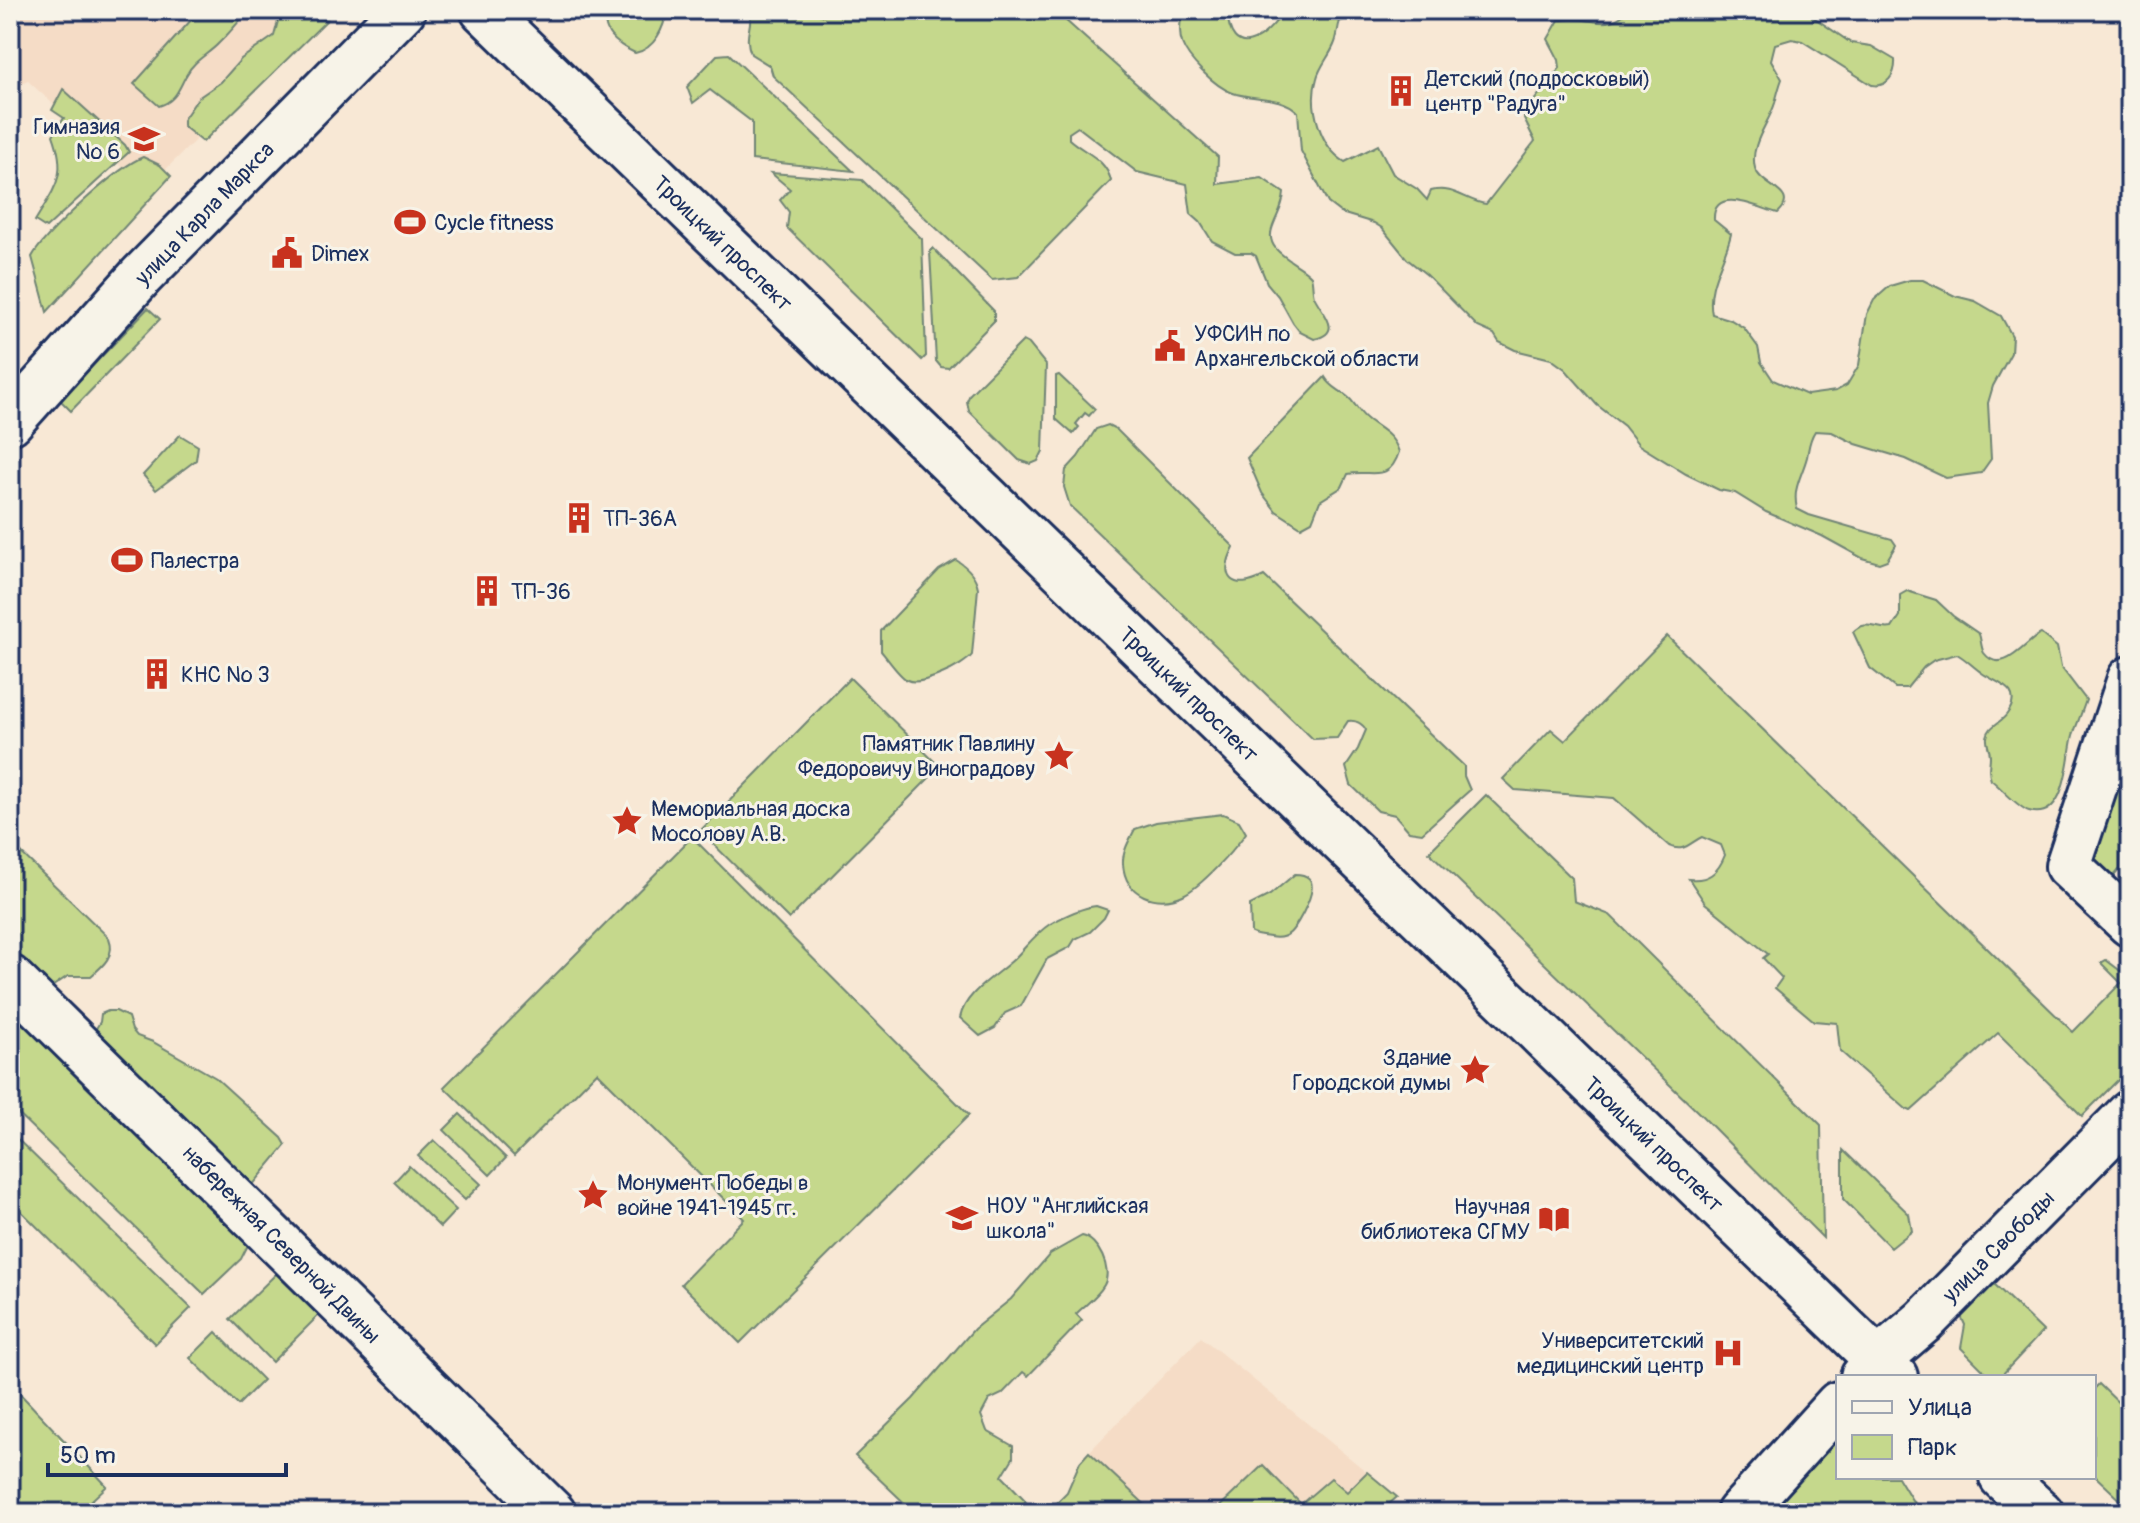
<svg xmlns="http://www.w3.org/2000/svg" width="2140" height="1523" viewBox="0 0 2140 1523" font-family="Pangolin,sans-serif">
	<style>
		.built { fill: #f5dcc6 }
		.green { fill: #c5d88c; stroke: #708475; stroke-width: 2 }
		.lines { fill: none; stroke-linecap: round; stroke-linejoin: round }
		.minor-casing { stroke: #1b2f5e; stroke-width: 50 }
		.major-casing { stroke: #1b2f5e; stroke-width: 50 }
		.minor { stroke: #f7f3e8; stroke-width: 44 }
		.major { stroke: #f7f3e8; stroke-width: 44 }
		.labels { text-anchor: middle; stroke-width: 6; stroke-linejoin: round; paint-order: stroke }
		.poi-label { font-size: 22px; fill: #1b2f5e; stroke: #f7f3e8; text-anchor: start }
		.street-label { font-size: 22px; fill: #1b2f5e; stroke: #f7f3e8 }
	</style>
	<rect width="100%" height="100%" fill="#f8e8d5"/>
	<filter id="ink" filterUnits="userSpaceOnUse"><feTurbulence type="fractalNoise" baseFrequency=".0125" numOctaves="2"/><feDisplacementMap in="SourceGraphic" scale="16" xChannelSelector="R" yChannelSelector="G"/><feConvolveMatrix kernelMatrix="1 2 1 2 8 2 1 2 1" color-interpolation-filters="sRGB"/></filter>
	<g filter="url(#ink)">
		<g class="built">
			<path d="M 10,10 L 326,10 L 146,189 L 28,81 L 10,89 Z"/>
			<path d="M 1201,1337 L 1367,1472 L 1347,1492 L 1330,1478 L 1301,1504 L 1237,1491 L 1213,1513 L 1154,1513 L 1089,1452 Z"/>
		</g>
		<g class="green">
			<path d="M 200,10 L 249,10 C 239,21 230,33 219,43 C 209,54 194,60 187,74 C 179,87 177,101 159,106 L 134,84 Z"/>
			<path d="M 281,10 L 304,10 L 308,17 L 327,20 L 203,142 L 183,126 L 183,120 L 198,98 L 221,82 L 241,59 L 274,36 Z"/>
			<path d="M 609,10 L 667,10 C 664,28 655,49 635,53 C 618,45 597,31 609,10 Z"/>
			<path d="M 750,10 L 811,10 L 823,16 L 832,10 L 1054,10 L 1218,157 L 1217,184 L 1262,178 L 1284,193 C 1283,208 1276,216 1272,229 C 1264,253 1299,262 1311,276 C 1313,282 1312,290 1314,296 C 1320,311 1346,332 1314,339 L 1300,332 L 1293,323 L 1278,296 L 1267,283 L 1256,256 L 1251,253 L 1235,253 L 1212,241 L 1200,222 L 1191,214 L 1187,184 L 1137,172 L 1078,127 L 1069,133 L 1069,139 C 1084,153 1106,158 1111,181 L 1018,277 L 992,280 L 773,76 L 770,66 L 751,54 C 743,34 753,28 750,10 Z"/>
			<path d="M 1183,10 L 1227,10 C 1230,64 1266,40 1284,10 L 1356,10 L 1349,19 L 1340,21 C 1337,29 1338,37 1334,45 C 1329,57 1320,66 1317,78 C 1308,106 1320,147 1345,162 L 1378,145 L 1393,174 L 1417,189 L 1427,200 L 1431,191 C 1453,185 1466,201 1486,204 L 1535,141 L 1524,119 L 1525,112 L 1560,68 L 1559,60 L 1548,39 L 1559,20 C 1563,20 1568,19 1572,19 C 1599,19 1606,31 1629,10 L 1803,10 L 1851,43 L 1871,46 L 1895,60 C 1896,74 1887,88 1872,85 L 1802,41 L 1792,39 L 1775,44 L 1771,60 L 1782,79 C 1779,87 1777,95 1775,103 C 1769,123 1749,145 1755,168 C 1760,187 1801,192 1778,213 C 1761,209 1712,184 1714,220 L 1731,234 C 1725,261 1706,286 1712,314 L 1731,320 L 1744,328 L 1758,347 L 1761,362 L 1773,380 L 1807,395 L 1836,391 L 1847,385 L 1859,365 L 1867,314 L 1874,300 L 1890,286 L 1910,280 L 1923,280 L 1955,296 L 1975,301 L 2001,316 L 2012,336 L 2011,353 L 1993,386 L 1988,403 L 1991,459 L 1981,473 L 1946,478 L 1906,459 L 1856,444 L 1832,432 L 1815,431 C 1809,440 1809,447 1807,457 C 1802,476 1792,488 1797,509 L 1809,515 L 1892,539 L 1896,545 L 1887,560 L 1879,563 L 1862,558 L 1822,536 L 1766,512 L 1735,493 L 1719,490 L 1686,474 L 1639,445 L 1624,426 L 1597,405 L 1565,369 L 1551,359 L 1515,350 L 1499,342 L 1494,334 L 1478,327 L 1427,275 L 1407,259 L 1382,228 L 1374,223 L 1341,213 L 1328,203 L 1301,151 L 1298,112 C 1281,95 1254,100 1233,93 C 1221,89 1211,80 1202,71 C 1183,52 1175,39 1183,10 Z"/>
			<path d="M 729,54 L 853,171 L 752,160 L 752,122 L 710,90 L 693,103 L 687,87 L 717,55 Z"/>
			<path d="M 63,89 L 125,145 L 129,152 L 46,228 L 35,221 C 55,187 68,176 53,135 L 64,118 L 52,110 Z"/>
			<path d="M 143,157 L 160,165 L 171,176 L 47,312 L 32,257 L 35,252 C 52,228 117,167 143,157 Z"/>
			<path d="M 771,173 L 862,180 L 922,239 L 926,356 L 922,360 L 787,228 L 789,212 L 780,200 L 790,189 Z"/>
			<path d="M 933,248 L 994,311 L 994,321 L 948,368 L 941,367 L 936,361 L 930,252 Z"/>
			<path d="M 148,308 L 160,319 L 71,411 L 60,400 Z"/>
			<path d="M 1023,341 L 1029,344 L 1046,365 L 1043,451 L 1038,461 L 1031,464 L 1019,460 L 969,411 L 967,401 L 970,394 Z"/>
			<path d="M 1059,375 L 1095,409 L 1089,416 L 1085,413 L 1076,424 L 1079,427 L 1073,434 L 1056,419 L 1056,376 Z"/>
			<path d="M 1325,377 C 1331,388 1341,390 1350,399 C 1356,405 1360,414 1367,419 C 1381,430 1393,434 1399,452 C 1389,484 1371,469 1348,474 L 1342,487 L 1320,501 L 1312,521 L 1301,527 L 1276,511 L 1262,493 L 1247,458 Z"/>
			<path d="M 1108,425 L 1116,429 L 1234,547 C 1217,579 1234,592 1264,576 L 1464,766 L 1464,776 L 1470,790 L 1422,833 L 1409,831 L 1395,815 L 1378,811 L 1351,785 L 1346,767 L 1358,749 L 1366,730 C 1362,723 1355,720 1348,721 L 1337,738 L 1313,739 L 1070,506 L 1064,487 L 1066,470 L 1078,457 L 1096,429 Z"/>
			<path d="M 180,435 L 198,446 L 196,460 L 156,490 L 143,475 Z"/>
			<path d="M 956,560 C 966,566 976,576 978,588 L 972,655 C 964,666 920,687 907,680 C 898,675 888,659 881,651 L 881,631 L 939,570 Z"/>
			<path d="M 1907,591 L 1936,600 L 1953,616 L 1979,634 C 1981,639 1981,648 1984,653 C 2003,678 2028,638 2041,634 L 2057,647 L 2061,667 L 2086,700 C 2082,712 2077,724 2073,735 C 2067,757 2067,822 2029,811 C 2018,808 2002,788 1991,780 C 1987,771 1990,765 1990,756 C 1990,749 1986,744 1987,737 C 1989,725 2001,723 2007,714 C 2025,689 1996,683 1982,673 C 1973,667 1966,659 1957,654 L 1934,660 L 1924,667 L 1907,688 L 1895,688 L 1870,668 L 1853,632 C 1866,618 1877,631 1892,628 L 1900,616 L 1900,595 Z"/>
			<path d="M 1667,636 L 2073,1032 L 2121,983 L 2101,963 L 2106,960 L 2122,972 L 2130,973 L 2130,1068 L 2082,1116 L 1998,1033 L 1911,1111 L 1906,1109 L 1840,1051 L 1837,1023 L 1814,1021 L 1775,988 L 1782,978 L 1763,958 L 1768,954 L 1705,903 L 1689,879 C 1708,881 1718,873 1725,855 L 1721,845 L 1702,837 C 1689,843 1684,853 1669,846 L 1614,798 L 1515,790 L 1503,779 L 1551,729 L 1565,741 Z"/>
			<path d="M 850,678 L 940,767 L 789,919 L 700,831 Z"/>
			<path d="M 2129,744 L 2126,769 L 2127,795 L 2121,814 L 2120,869 L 2108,883 L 2083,848 Z"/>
			<path d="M 1486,795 L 1572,878 L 1574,901 L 1610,915 L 1821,1125 L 1823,1238 L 1700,1114 L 1429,852 Z"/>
			<path d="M 1223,814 L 1239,821 L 1246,833 C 1233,851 1202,886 1183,895 C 1157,907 1125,896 1123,864 C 1122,852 1130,839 1135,829 L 1156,822 Z"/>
			<path d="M 692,837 L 969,1115 L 740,1343 L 681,1284 L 744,1219 L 597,1072 L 514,1156 L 444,1087 Z"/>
			<path d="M 10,842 L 109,938 C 116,955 103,966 91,976 L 68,976 L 53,986 L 41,987 L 17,967 L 10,956 Z"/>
			<path d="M 1295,874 C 1322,874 1310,899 1303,913 C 1295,928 1289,941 1270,937 C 1262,935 1258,937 1251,933 L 1250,905 L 1270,895 Z"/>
			<path d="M 1096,906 L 1108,910 L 1104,918 L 1090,932 L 1075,939 L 1070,947 L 1047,959 L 1021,1006 L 1005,1013 L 995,1028 L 980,1036 L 960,1018 C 965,992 996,976 1014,959 C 1026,947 1036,933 1050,924 C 1064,916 1080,908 1096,906 Z"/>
			<path d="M 10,1006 L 241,1231 L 248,1245 L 241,1259 L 204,1294 L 10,1106 Z"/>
			<path d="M 108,1011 L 116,1011 L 128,1017 L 132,1030 L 137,1036 L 153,1042 L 216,1078 L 282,1138 L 286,1145 L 246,1193 L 92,1035 L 100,1022 L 101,1014 Z"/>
			<path d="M 460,1114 L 506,1158 L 490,1175 L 444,1130 Z"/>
			<path d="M 10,1132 L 191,1308 L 155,1344 L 10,1200 Z"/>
			<path d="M 434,1140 L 481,1184 L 465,1200 L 418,1156 Z"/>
			<path d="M 1843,1150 L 1909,1214 L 1912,1231 L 1891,1248 L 1843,1199 Z"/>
			<path d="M 409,1166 L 456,1210 L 440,1227 L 394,1182 Z"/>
			<path d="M 1082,1236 C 1098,1239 1113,1270 1104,1285 C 1098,1296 1085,1305 1076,1314 L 1082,1320 L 1028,1376 L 1023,1372 L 1002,1394 L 989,1400 L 981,1415 L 987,1431 L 1013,1446 L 1013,1458 L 1002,1476 L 1026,1501 L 1014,1513 L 915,1513 L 855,1456 L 913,1399 L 974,1329 L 1011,1299 L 1050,1254 Z"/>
			<path d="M 277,1273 L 319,1315 L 272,1362 L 230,1319 Z"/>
			<path d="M 1990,1280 L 2043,1331 L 2000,1377 L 1990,1377 L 1961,1348 L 1965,1325 L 1959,1312 Z"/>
			<path d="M 216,1332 L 263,1380 L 238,1405 L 190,1358 Z"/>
			<path d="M 10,1383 L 107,1486 L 78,1513 L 10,1513 Z"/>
			<path d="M 2099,1384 L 2130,1414 L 2130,1509 L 2094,1475 L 2094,1389 Z"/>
			<path d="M 1838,1429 L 1838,1477 L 1898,1477 L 1912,1500 L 1928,1513 L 1740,1513 Z"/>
			<path d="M 1089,1452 L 1154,1513 L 1046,1513 L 1067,1492 L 1080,1462 Z"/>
			<path d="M 1263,1465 L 1301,1504 L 1331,1478 L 1347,1492 L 1367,1472 L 1397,1497 L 1379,1513 L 1213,1513 Z"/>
		</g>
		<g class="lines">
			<defs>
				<g id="minor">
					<path d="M 10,422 L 141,276 L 403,10"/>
					<path d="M 2130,679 L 2068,866 L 2130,924"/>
					<path d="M 10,978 L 553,1513"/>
					<path d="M 1863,1377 L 1877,1361 L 1924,1321 L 2130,1113"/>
					<path d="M 1739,1513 L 1838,1404"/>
				</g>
				<g id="major">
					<path d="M 483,10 L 1895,1377"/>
					<path d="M 2002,1477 L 2041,1513"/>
				</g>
			</defs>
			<use href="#minor" class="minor-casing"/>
			<use href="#major" class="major-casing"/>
			<use href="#minor" class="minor"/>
			<use href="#major" class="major"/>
		</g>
	</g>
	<defs>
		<symbol id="building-bare" viewBox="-9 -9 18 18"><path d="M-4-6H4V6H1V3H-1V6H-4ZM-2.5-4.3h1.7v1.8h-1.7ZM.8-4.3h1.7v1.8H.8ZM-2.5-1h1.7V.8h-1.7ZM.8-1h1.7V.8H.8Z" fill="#c8321e" stroke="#f7f3e8" stroke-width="2.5" paint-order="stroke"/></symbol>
		<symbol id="school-bare" viewBox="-9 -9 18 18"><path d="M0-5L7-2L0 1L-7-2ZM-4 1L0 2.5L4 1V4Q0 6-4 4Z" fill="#c8321e" stroke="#f7f3e8" stroke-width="2.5" paint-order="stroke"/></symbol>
		<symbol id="stadium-bare" viewBox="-9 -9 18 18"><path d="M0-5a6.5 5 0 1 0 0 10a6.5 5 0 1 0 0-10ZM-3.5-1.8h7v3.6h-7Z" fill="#c8321e" stroke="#f7f3e8" stroke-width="2.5" paint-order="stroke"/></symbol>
		<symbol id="civic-bare" viewBox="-9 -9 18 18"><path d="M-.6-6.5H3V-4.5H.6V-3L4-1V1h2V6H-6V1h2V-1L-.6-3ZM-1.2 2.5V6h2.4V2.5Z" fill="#c8321e" stroke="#f7f3e8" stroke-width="2.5" paint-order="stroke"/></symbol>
		<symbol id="sight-bare" viewBox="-9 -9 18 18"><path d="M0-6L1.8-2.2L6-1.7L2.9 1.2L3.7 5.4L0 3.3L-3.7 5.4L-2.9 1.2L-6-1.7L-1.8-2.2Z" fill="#c8321e" stroke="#f7f3e8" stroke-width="2.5" paint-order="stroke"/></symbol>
		<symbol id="library-bare" viewBox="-9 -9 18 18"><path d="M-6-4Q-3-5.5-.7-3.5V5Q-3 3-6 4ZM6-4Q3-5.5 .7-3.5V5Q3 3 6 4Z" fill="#c8321e" stroke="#f7f3e8" stroke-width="2.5" paint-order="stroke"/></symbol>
		<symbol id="hospital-bare" viewBox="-9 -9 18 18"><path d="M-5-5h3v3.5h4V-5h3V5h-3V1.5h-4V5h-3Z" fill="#c8321e" stroke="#f7f3e8" stroke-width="2.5" paint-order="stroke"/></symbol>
	</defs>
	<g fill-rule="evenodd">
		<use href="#building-bare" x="1379" y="69" width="44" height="44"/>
		<use href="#school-bare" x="122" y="117" width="44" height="44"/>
		<use href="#stadium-bare" x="388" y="200" width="44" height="44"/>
		<use href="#civic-bare" x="265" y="231" width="44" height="44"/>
		<use href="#civic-bare" x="1148" y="324" width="44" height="44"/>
		<use href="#building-bare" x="557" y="496" width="44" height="44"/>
		<use href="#stadium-bare" x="105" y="538" width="44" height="44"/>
		<use href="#building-bare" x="465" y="569" width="44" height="44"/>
		<use href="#building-bare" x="135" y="652" width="44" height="44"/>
		<use href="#sight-bare" x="1037" y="734" width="44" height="44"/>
		<use href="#sight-bare" x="605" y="799" width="44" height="44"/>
		<use href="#sight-bare" x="1453" y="1048" width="44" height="44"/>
		<use href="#sight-bare" x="571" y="1173" width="44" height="44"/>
		<use href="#school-bare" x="940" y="1196" width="44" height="44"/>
		<use href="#library-bare" x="1532" y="1197" width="44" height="44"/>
		<use href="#hospital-bare" x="1706" y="1331" width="44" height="44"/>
	</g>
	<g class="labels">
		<g class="poi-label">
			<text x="1425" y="86">Детский (подросковый)<tspan x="1425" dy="25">центр "Радуга"</tspan></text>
			<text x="120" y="134" text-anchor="end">Гимназия<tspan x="120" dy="25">№ 6</tspan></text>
			<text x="434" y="230">Cycle fitness</text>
			<text x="311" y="261">Dimex</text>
			<text x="1194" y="341">УФСИН по<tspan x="1194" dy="25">Архангельской области</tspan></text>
			<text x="603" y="526">ТП-36А</text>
			<text x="151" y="568">Палестра</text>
			<text x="511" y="599">ТП-36</text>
			<text x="181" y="682">КНС № 3</text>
			<text x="1035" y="751" text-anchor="end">Памятник Павлину<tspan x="1035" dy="25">Федоровичу Виноградову</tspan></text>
			<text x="651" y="816">Мемориальная доска<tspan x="651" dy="25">Мосолову А.В.</tspan></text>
			<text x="1451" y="1065" text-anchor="end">Здание<tspan x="1451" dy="25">Городской думы</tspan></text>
			<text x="617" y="1190">Монумент Победы в<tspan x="617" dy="25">войне 1941-1945 гг.</tspan></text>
			<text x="986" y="1213">НОУ "Английская<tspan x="986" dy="25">школа"</tspan></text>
			<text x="1530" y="1214" text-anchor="end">Научная<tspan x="1530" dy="25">библиотека СГМУ</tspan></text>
			<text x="1704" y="1348" text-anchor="end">Университетский<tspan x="1704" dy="25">медицинский центр</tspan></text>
		</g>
		<g class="street-label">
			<text transform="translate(204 213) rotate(-46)" y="8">улица Карла Маркса</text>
			<text transform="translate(723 243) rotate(44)" y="8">Троицкий проспект</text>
			<text transform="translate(1189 694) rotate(44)" y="8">Троицкий проспект</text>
			<text transform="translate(1654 1144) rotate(44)" y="8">Троицкий проспект</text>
			<text transform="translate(282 1244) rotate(45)" y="8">набережная Северной Двины</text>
			<text transform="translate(1998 1246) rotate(-45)" y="8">улица Свободы</text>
		</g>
	</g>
	<rect width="2140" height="1523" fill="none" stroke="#f7f3e8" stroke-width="40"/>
	<rect x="20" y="20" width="2100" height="1483" fill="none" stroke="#1b2f5e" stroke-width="3" filter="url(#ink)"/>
	<rect x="1836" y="1375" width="260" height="104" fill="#f7f3e8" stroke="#9fa5b1" stroke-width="2"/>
	<rect x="1852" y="1401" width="40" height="12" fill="#f7f3e8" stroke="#9fa5b1" stroke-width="2"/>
	<text x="1908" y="1415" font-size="24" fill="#1b2f5e">Улица</text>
	<rect x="1852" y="1435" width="40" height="24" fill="#c5d88c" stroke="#9fa5b1" stroke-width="2"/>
	<text x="1908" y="1455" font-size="24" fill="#1b2f5e">Парк</text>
	<path d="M48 1463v12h238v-12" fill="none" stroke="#1b2f5e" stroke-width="4"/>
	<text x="60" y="1463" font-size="24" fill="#1b2f5e" stroke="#f7f3e8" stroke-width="6" paint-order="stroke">50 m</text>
</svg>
